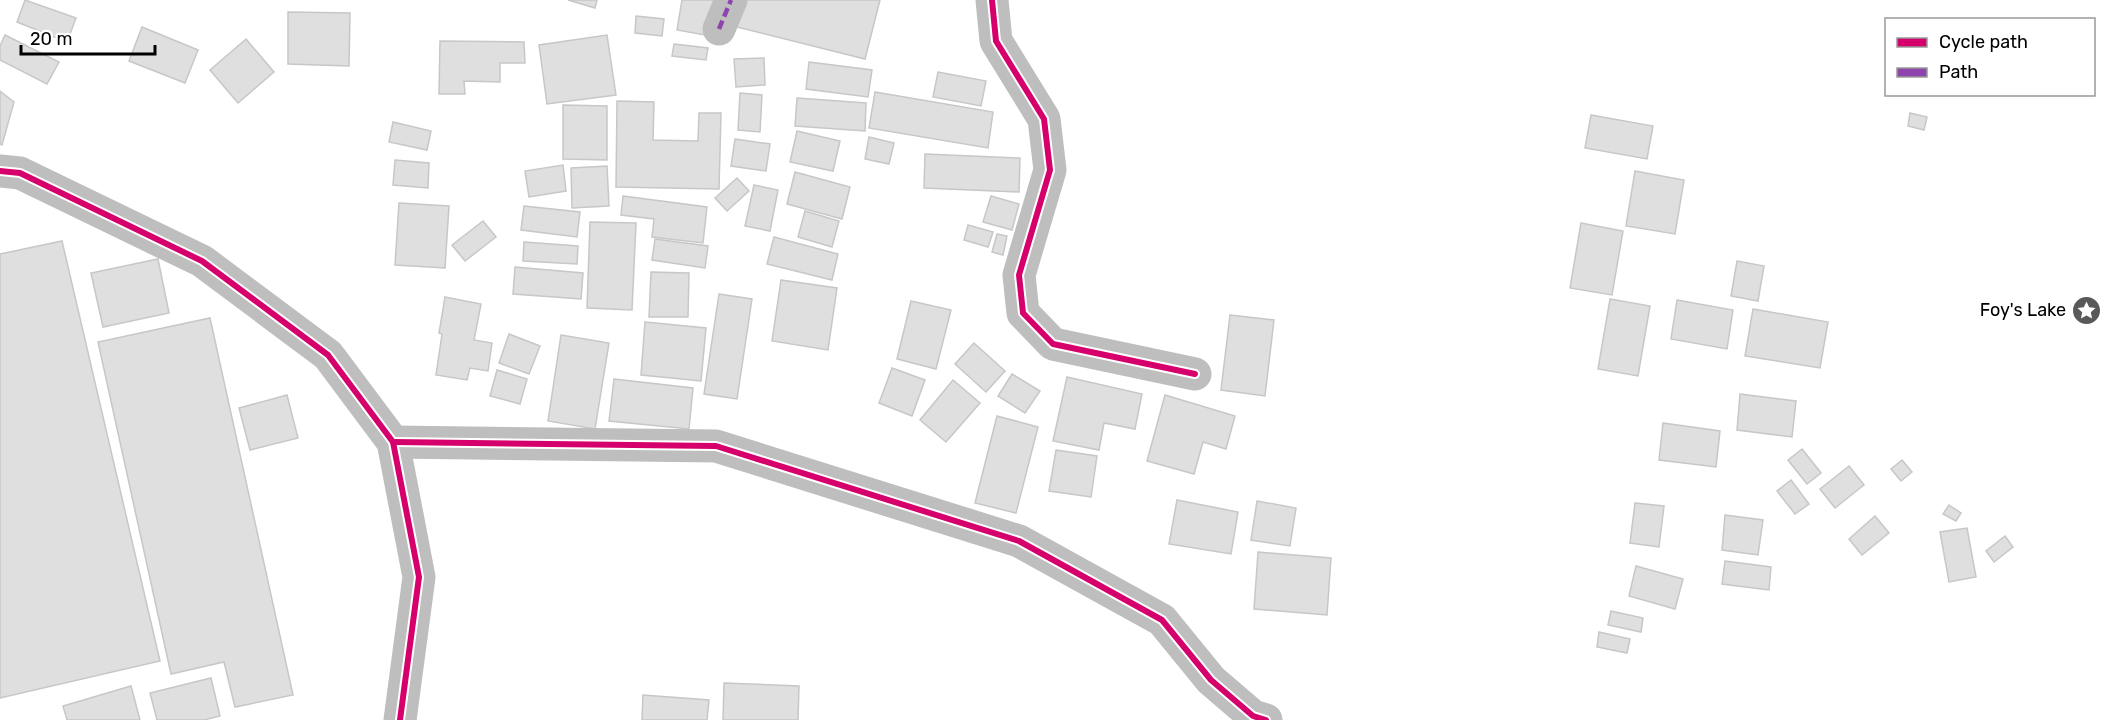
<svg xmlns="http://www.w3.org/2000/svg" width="2113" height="720" viewBox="0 0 2113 720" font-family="Rubik,sans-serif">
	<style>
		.building { fill: #dfdfdf; stroke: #c7c7c7; stroke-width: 1.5 }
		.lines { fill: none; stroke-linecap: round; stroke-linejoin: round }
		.minor { stroke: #bebebe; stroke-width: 33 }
		.quiet { stroke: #8e44ad; stroke-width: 4.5; stroke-dasharray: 9 4.5; stroke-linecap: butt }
		.cycleway-casing { stroke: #fff; stroke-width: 10 }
		.cycleway { stroke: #d6006c; stroke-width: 6 }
		.labels { text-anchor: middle; stroke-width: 5; stroke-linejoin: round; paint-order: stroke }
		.poi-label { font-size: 18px; fill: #000; stroke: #fff; text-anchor: end }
	</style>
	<rect width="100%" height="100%" fill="#fff"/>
	<g class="building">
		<path d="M 25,0 L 76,18 L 67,42 L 17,22 Z"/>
		<path d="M 568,0 L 597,0 L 595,8 Z"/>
		<path d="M 682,0 L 716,0 L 710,36 L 677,30 Z"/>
		<path d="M 735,0 L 880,0 L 865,59 L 729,25 Z"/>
		<path d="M 288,12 L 350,13 L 349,66 L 288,64 Z"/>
		<path d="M 636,16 L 664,19 L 662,36 L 635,33 Z"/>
		<path d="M 142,27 L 198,50 L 185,83 L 129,61 Z"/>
		<path d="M 5,35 L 59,62 L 47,84 L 0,60 L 0,46 Z"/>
		<path d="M 607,35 L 616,95 L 547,104 L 539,45 Z"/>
		<path d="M 246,39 L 274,72 L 238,103 L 210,70 Z"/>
		<path d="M 440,41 L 524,42 L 525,63 L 500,63 L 500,82 L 464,81 L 465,94 L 439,94 Z"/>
		<path d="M 674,44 L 708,48 L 706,60 L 672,56 Z"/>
		<path d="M 764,58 L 765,85 L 736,87 L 734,59 Z"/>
		<path d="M 809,62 L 872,70 L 868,97 L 806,89 Z"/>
		<path d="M 938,72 L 986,81 L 981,106 L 933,97 Z"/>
		<path d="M 0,91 L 14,102 L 2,145 L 0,144 Z"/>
		<path d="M 875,92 L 993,112 L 988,148 L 869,128 Z"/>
		<path d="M 740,93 L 762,95 L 760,132 L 738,130 Z"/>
		<path d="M 797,98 L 866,103 L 865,131 L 795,126 Z"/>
		<path d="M 617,101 L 654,102 L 653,140 L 698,141 L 699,113 L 721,113 L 719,189 L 616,187 Z"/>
		<path d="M 563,105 L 607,106 L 607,160 L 563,159 Z"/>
		<path d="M 1910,113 L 1927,117 L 1924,130 L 1908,126 Z"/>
		<path d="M 1591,115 L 1653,126 L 1647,159 L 1585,148 Z"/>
		<path d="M 393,122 L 431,131 L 427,150 L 389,142 Z"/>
		<path d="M 797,131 L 840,141 L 833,171 L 790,162 Z"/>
		<path d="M 869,137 L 894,143 L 889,164 L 865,159 Z"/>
		<path d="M 735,139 L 770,144 L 766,171 L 731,166 Z"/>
		<path d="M 925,154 L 1020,158 L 1019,192 L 924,188 Z"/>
		<path d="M 395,160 L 429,163 L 428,188 L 393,185 Z"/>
		<path d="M 563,165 L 566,191 L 529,197 L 525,171 Z"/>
		<path d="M 607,166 L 609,206 L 572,208 L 571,168 Z"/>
		<path d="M 1635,171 L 1684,180 L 1675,234 L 1626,226 Z"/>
		<path d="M 795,172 L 850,187 L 842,219 L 787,204 Z"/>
		<path d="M 737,178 L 749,191 L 727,211 L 715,198 Z"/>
		<path d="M 754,185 L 778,190 L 770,231 L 745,226 Z"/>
		<path d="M 623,196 L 707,207 L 703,243 L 652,237 L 654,219 L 621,215 Z"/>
		<path d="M 991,196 L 1019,204 L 1012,230 L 983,222 Z"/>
		<path d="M 399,203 L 449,206 L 445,268 L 395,265 Z"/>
		<path d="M 524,206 L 580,212 L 577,237 L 521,230 Z"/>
		<path d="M 805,211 L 839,221 L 832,247 L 798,237 Z"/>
		<path d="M 483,221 L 496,237 L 465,261 L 452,245 Z"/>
		<path d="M 590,222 L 636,223 L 632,310 L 587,308 Z"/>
		<path d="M 1581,223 L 1623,231 L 1612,295 L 1570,288 Z"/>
		<path d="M 968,225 L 993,232 L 988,247 L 964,240 Z"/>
		<path d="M 997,234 L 1007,236 L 1003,255 L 992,252 Z"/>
		<path d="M 774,237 L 838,254 L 832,280 L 767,264 Z"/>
		<path d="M 655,239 L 708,246 L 705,268 L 652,260 Z"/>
		<path d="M 62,241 L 160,661 L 0,698 L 0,254 Z"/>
		<path d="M 524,242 L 578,246 L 577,264 L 523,261 Z"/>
		<path d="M 158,259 L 169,313 L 103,327 L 91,273 Z"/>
		<path d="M 1737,261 L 1764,266 L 1758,301 L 1731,296 Z"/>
		<path d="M 515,267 L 583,273 L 581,299 L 513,294 Z"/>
		<path d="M 651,272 L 689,273 L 688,317 L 649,317 Z"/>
		<path d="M 781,280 L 837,288 L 828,350 L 772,341 Z"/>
		<path d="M 719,294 L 752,299 L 737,399 L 704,394 Z"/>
		<path d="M 445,297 L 481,304 L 474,340 L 492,343 L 488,371 L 470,368 L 467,380 L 436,375 L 442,334 L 439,333 Z"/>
		<path d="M 1610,299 L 1650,306 L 1638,376 L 1598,369 Z"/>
		<path d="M 1677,300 L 1733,310 L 1727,349 L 1671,339 Z"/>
		<path d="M 911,301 L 951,310 L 936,369 L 897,359 Z"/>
		<path d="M 1753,309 L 1828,322 L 1820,368 L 1745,356 Z"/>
		<path d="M 1230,315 L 1274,320 L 1265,396 L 1221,390 Z"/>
		<path d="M 210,318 L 293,695 L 235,707 L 224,662 L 171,674 L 98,342 Z"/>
		<path d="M 645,322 L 706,328 L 701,381 L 641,375 Z"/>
		<path d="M 509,334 L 540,346 L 529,374 L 499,363 Z"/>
		<path d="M 561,335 L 609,343 L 595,429 L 548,421 Z"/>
		<path d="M 974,343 L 1005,371 L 986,392 L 955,364 Z"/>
		<path d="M 892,368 L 925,380 L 912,416 L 879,403 Z"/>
		<path d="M 497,370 L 527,379 L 520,404 L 490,396 Z"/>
		<path d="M 1012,374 L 1040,391 L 1025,413 L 998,396 Z"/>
		<path d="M 1067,377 L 1142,394 L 1135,429 L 1104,423 L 1099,450 L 1053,441 Z"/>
		<path d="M 614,379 L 693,388 L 689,429 L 609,421 Z"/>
		<path d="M 953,380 L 980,403 L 946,442 L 920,420 Z"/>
		<path d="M 1740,394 L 1796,401 L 1792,437 L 1737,430 Z"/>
		<path d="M 287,395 L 298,438 L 250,450 L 239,408 Z"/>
		<path d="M 1165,395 L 1235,416 L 1226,449 L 1203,442 L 1194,474 L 1147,461 Z"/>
		<path d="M 997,416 L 1038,427 L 1016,513 L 975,503 Z"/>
		<path d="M 1663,423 L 1720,431 L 1716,467 L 1659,460 Z"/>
		<path d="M 1802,449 L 1821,473 L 1807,484 L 1788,460 Z"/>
		<path d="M 1056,450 L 1097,456 L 1091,497 L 1049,491 Z"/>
		<path d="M 1902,460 L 1912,472 L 1901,481 L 1891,469 Z"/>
		<path d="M 1849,466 L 1864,485 L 1835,508 L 1820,489 Z"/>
		<path d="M 1791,480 L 1809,504 L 1795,514 L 1777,491 Z"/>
		<path d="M 1177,500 L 1238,512 L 1231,554 L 1169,544 Z"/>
		<path d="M 1257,501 L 1296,508 L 1290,546 L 1251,540 Z"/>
		<path d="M 1635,503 L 1664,506 L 1659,547 L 1630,543 Z"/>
		<path d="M 1949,505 L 1961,513 L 1956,521 L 1943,514 Z"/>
		<path d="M 1725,515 L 1763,520 L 1758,555 L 1722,550 Z"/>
		<path d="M 1875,516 L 1889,533 L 1862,555 L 1849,539 Z"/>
		<path d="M 1967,528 L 1976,577 L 1949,582 L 1940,532 Z"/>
		<path d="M 2005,536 L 2013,547 L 1994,562 L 1986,551 Z"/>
		<path d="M 1258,552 L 1331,558 L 1327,615 L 1254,609 Z"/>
		<path d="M 1725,561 L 1771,567 L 1769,590 L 1722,584 Z"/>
		<path d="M 1636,566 L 1683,579 L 1675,609 L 1629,596 Z"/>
		<path d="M 1611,611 L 1643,618 L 1641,632 L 1608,625 Z"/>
		<path d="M 1599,632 L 1630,639 L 1627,653 L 1597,647 Z"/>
		<path d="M 211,678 L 220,716 L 204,720 L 157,720 L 150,693 Z"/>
		<path d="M 724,683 L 799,686 L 798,720 L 723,720 Z"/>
		<path d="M 131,686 L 140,720 L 67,720 L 63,706 Z"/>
		<path d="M 643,695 L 709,700 L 707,720 L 642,720 Z"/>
	</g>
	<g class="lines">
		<g class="minor">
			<path d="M 992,0 L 996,41 L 1044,119 L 1050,170 L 1019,275 L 1023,313 L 1053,344 L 1195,374"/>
			<path d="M 719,29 L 731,0"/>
			<path d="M 0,171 L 20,173 L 202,261 L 328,355 L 393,442 L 419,577 L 400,720"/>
			<path d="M 393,442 L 716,446 L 1019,541 L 1162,620 L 1211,680 L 1253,716 L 1266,720"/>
		</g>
		<path class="quiet" d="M 719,29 L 731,0"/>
		<defs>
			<g id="cycleway">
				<path d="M 992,0 L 996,41 L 1044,119 L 1050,170 L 1019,275 L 1023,313 L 1053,344 L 1195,374"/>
				<path d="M 0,171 L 20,173 L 202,261 L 328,355 L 393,442 L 419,577 L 400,720"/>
				<path d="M 393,442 L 716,446 L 1019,541 L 1162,620 L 1211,680 L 1253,716 L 1266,720"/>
			</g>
		</defs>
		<use href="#cycleway" class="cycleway-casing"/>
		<use href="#cycleway" class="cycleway"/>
	</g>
	<defs>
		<symbol id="sight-disc" viewBox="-11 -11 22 22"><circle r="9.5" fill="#595959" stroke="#fff"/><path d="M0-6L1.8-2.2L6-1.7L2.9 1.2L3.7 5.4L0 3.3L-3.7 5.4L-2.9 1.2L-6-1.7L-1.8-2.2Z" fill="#fff"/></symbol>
	</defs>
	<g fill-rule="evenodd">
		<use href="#sight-disc" x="2070" y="294" width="33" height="33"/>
	</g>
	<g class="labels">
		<g class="poi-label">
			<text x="2066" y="316">Foy's Lake</text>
		</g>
	</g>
	<rect x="1885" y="18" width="210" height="78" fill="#ffffff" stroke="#999999" stroke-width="1.5"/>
	<rect x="1897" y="38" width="30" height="9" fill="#d6006c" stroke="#999999" stroke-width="1.5"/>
	<text x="1939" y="48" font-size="18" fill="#000000">Cycle path</text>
	<rect x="1897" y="68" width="30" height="9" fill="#8e44ad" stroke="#999999" stroke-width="1.5"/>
	<text x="1939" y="78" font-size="18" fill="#000000">Path</text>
	<path d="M21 45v9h134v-9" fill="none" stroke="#000000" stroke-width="3"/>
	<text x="30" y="45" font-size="18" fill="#000000" stroke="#ffffff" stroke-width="4.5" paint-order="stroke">20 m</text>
</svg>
